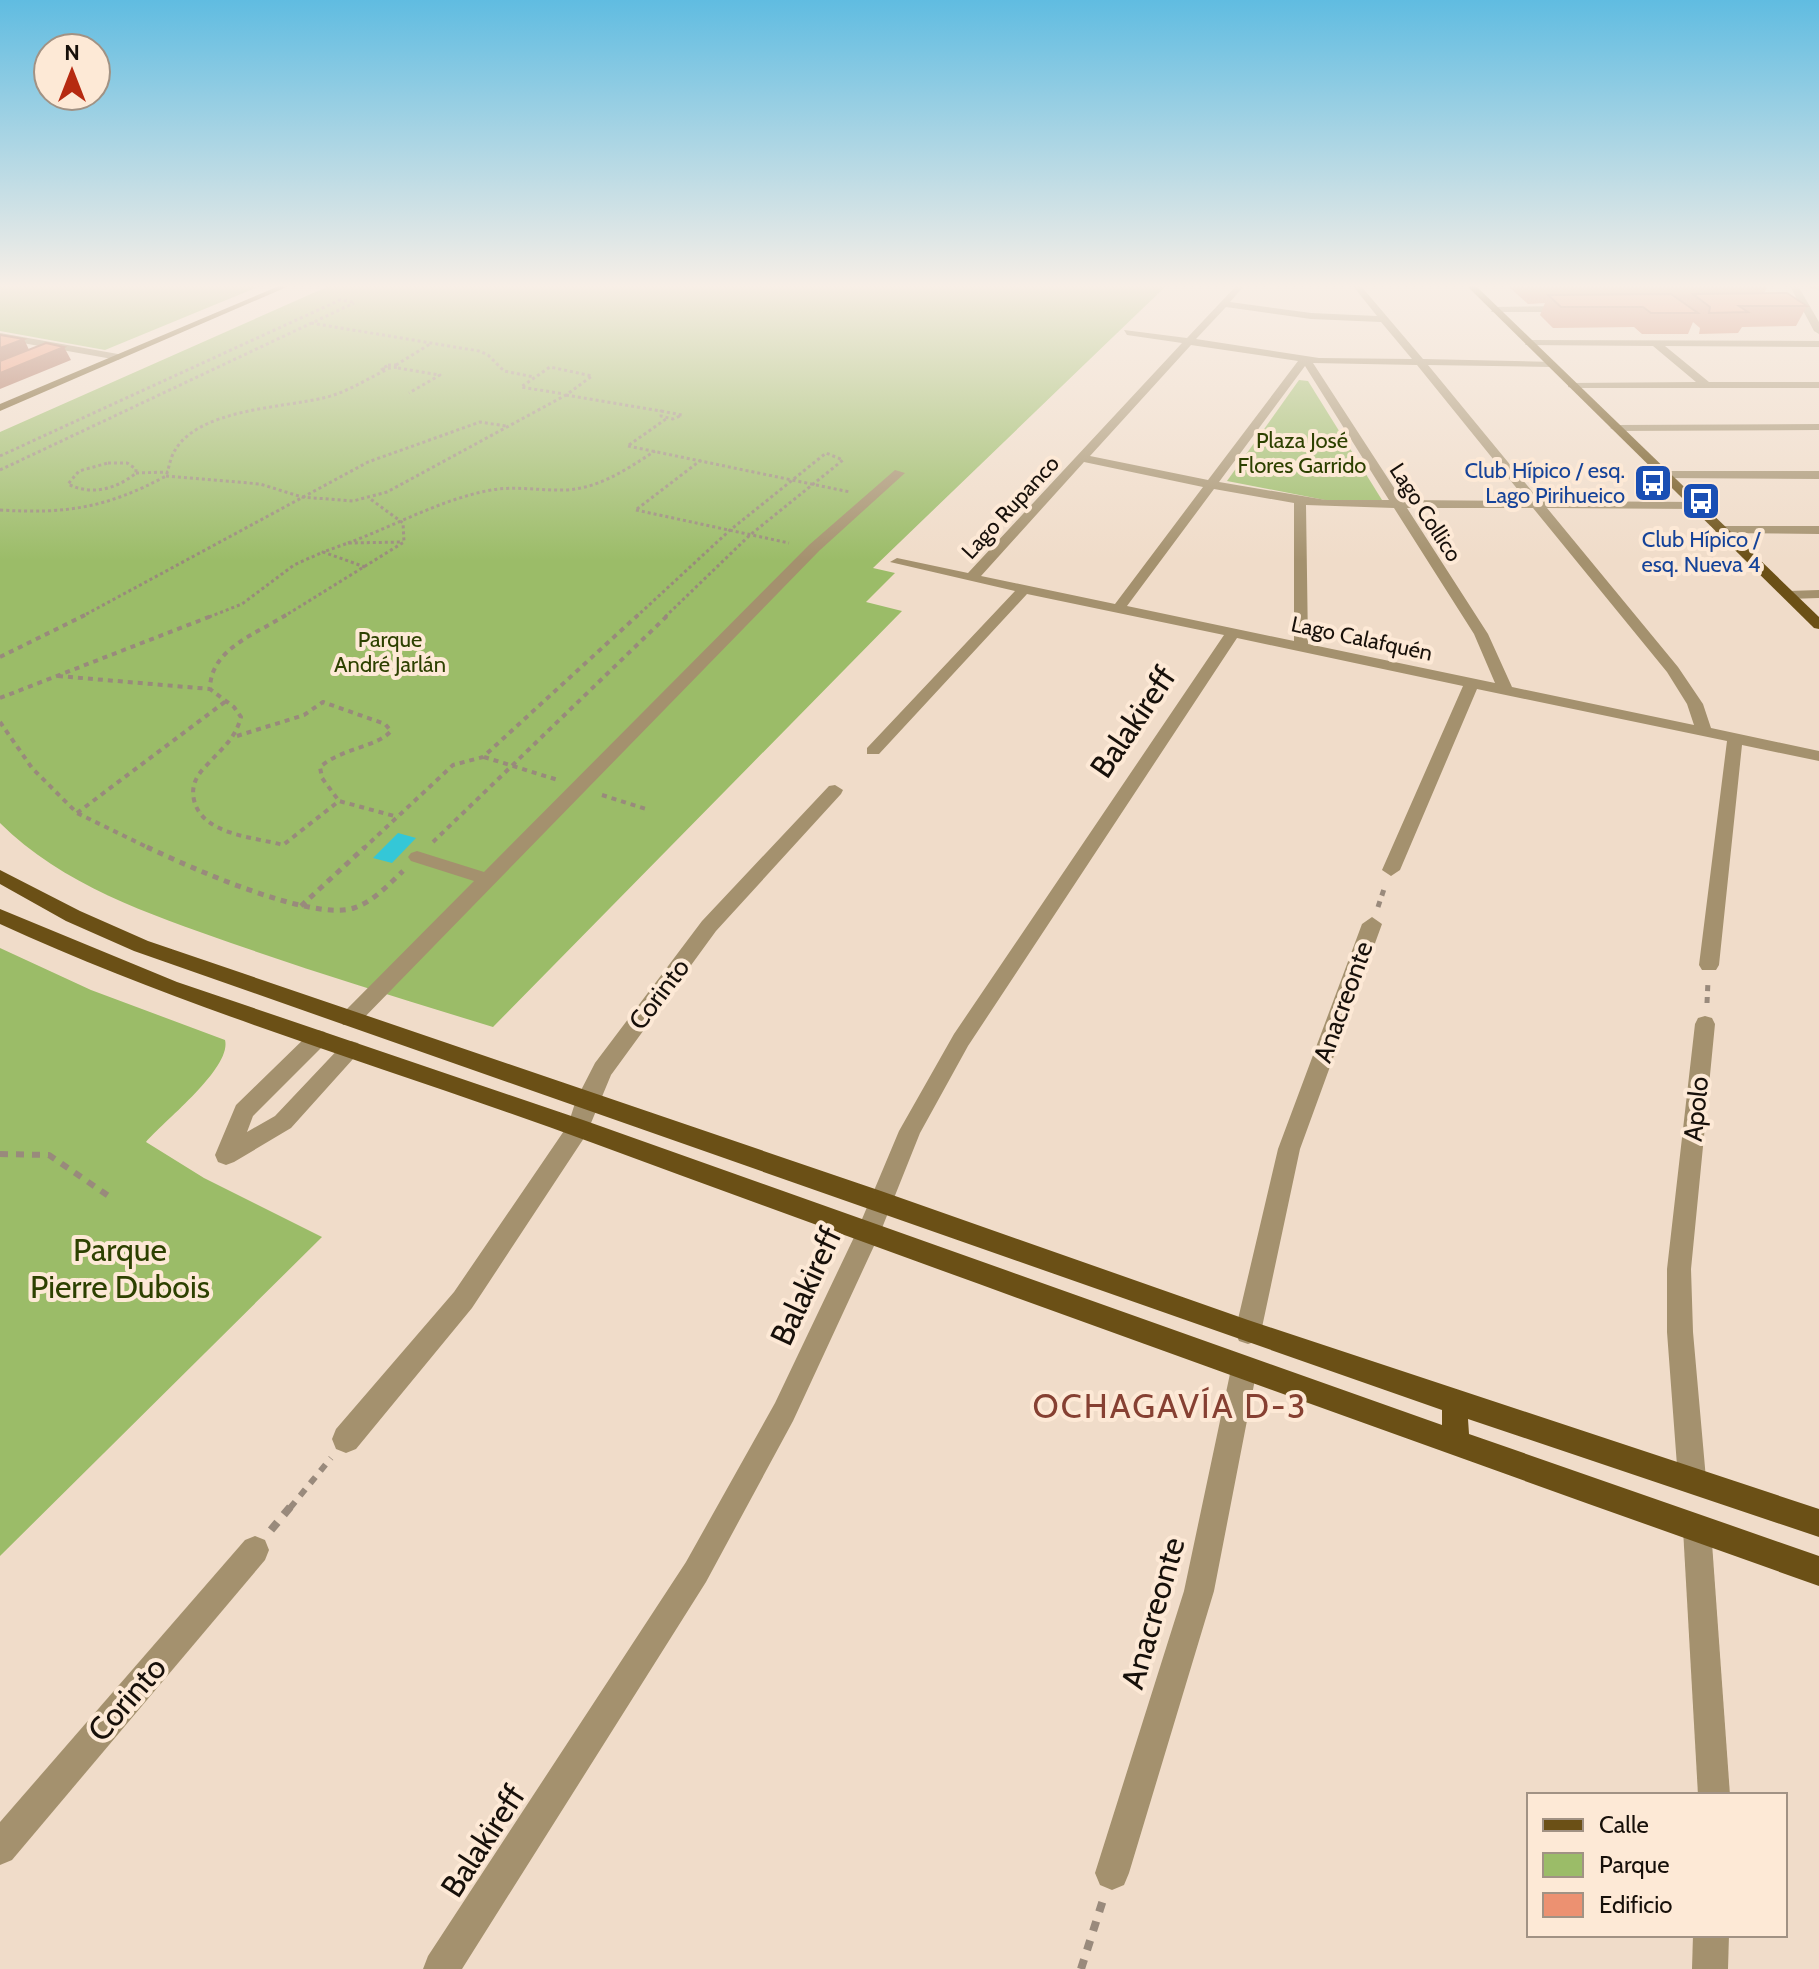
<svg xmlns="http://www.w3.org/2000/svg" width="1819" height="1969" viewBox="0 0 1819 1969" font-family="Cabin,sans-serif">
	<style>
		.green { fill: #9bbc68 }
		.water { fill: #34c7d7 }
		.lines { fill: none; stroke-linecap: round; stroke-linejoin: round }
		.path-far4 { stroke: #998a7c; stroke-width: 3; stroke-dasharray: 3 3; stroke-linecap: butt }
		.path-far3 { stroke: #998a7c; stroke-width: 4; stroke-dasharray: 5 5; stroke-linecap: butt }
		.path-far2 { stroke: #998a7c; stroke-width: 5; stroke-dasharray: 6 6; stroke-linecap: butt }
		.path-far1 { stroke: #998a7c; stroke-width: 6; stroke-dasharray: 8 8; stroke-linecap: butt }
		.path { stroke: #998a7c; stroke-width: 8; stroke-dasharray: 10 10; stroke-linecap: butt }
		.minor { fill: #a4916e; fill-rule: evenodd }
		.major { fill: #6b5016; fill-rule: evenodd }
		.wall { fill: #cb7d61 }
		.shaded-wall { fill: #a5664f }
		.building { fill: #ec9171; stroke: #a5664f; stroke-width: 2 }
		.labels { text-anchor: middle; stroke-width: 8; stroke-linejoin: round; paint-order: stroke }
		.far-park-label { font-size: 22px; fill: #2d4100; stroke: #fde9d6 }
		.far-transit-label { font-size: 22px; fill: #164399; stroke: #fde9d6; text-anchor: end }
		.far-street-label { font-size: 22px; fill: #17100a; stroke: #fde9d6 }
		.street-label { font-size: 26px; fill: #17100a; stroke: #fde9d6 }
		.near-street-label { font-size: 32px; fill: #17100a; stroke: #fde9d6 }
		.near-park-label { font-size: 32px; fill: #2d4100; stroke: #fde9d6 }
		.near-neighbourhood-label { font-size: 34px; letter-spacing: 2px; fill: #864032; stroke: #fde9d6 }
	</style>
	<rect width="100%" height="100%" fill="#f0dcc9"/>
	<g class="green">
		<path d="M 0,286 L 260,286 L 105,350 L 0,331 Z"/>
		<path d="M 329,286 L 1166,286 L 873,568 L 895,573 L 866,602 L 902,611 L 493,1027 C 405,1000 317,973 231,943 C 149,914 62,885 0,823 L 0,432 Z"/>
		<path d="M 1299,380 L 1308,381 L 1382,500 L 1330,501 L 1227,481 Z"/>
		<path d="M 0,948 L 91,990 L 225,1040 C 232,1068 164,1121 146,1142 L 204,1178 L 322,1237 L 0,1556 Z"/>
	</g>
	<path class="water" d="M 398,833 L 416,838 L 392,863 L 373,858 Z"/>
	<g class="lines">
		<g class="path-far4">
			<path d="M 311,323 L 479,351 L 488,355 L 504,371 L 534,377"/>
			<path d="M 388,365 L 396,365 L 398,367 L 382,369 Z"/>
			<path d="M 396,365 L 430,344"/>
			<path d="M 398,368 L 440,375 L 409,393"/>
			<path d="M 566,395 L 661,411"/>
			<path d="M 661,411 L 682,415 L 673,419 L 661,416 Z"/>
			<path d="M 629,445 L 666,419"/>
			<path d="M 628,446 L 850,492"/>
			<path d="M 0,456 L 340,300 L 353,302"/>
			<path d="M 108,463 L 127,463 L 136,469 L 136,473 C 117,489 91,496 68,484 L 79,471 Z"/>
			<path d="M 0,470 L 354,303"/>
			<path d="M 136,473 L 168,472"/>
			<path d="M 166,476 L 260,484 L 302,497 L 353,501 L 387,492 L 566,395 L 592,376 L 550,367 L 521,387 L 564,394"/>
			<path d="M 637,509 L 701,460"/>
			<path d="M 0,510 C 67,514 106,508 166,476 C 169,468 170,459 174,452 C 197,409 281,408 323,398 C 346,393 365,380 386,370"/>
			<path d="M 636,510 L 789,543"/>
			<path d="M 348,543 C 394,526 438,501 486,491 C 513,485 539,491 566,490 C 600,488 627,469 655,451"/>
			<path d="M 365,567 L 323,552 L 348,543 L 403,542"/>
			<path d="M 81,617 L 368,462 L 480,422 L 506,426"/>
			<path d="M 209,617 L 242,604 L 294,565 L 323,552"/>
			<path d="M 283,617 L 404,542 L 403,523 L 369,498"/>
			<path d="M 636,617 L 729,531 L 826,453 L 843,460 L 750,535 L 665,617"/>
		</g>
		<g class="path-far3">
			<path d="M 286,615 C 256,634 210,649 210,689 L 234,707 L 241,717 C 235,740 220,750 206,766 C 196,776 191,786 194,800 C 202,835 254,837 283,845 L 339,801 L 398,817"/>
			<path d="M 0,657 L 85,615"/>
			<path d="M 58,676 L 210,689"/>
			<path d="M 0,698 L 214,615"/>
			<path d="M 0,722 L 32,768 L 77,813 L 151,849"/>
			<path d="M 237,736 L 304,715 L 323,702 L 385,724 L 391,731 C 377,747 342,748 320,767 L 322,778 L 339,801"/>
			<path d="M 484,757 L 558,780"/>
			<path d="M 602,795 L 649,810"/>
			<path d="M 77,813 L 226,701"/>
			<path d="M 433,842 L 668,615"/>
			<path d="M 363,849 L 453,765 L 483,757 L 638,615"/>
		</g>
		<g class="path-far2">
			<path d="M 147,847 C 189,867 311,922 354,908 C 374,901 388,885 403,871"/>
			<path d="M 301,906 L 365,847"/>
			<path d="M 1378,907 L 1385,886"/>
			<path d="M 1707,1003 L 1708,981"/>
		</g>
		<g class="path-far1">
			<path d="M 0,1154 L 49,1155 L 113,1199"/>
			<path d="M 290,1508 L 331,1458"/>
		</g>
		<g class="path">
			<path d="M 271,1530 L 291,1506"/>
			<path d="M 1081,1969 L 1103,1900"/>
		</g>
		<g class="minor">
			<path d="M 1236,286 L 1244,286 L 1230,302 L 1311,313 L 1377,316 L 1353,286 L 1361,286 L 1423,359 L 1554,362 L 1555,364 L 1550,367 L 1428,365 L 1540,501 L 1700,502 L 1700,508 L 1696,509 L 1547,508 L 1678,667 L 1703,704 L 1711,728 L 1819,751 L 1819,761 L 1742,745 L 1719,965 L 1716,970 L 1702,970 L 1699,965 L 1727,741 L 1477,689 L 1400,870 L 1391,876 L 1382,870 L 1463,686 L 1237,638 L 968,1046 L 920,1133 L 880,1233 L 793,1421 L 706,1582 L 462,1969 L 423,1969 L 428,1956 L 686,1562 L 775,1403 L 857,1231 L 899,1131 L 954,1034 L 1224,635 L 1027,594 L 879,754 L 867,754 L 867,748 L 1015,591 L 890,562 L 897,558 L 968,573 L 1182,343 L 1127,335 L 1124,330 L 1187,338 ZM 1226,307 L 1311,319 L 1381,322 L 1412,359 L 1319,358 L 1196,339 ZM 1191,345 L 1298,361 L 1208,480 L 1090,456 ZM 1313,363 L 1417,365 L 1527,501 L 1402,500 ZM 1305,366 L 1389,500 L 1326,500 L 1219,482 ZM 1084,462 L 1203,487 L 1115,604 L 981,576 ZM 1214,489 L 1294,503 L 1294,641 L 1127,606 ZM 1306,505 L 1394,508 L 1474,634 L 1495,683 L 1308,644 ZM 1407,508 L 1533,508 L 1667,672 L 1687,704 L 1694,725 L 1512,687 L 1488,634 Z"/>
			<path d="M 1790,286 L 1798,286 L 1819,322 L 1819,334 L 1814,331 Z"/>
			<path d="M 1803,286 L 1819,286 L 1819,290 Z"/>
			<path d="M 1494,307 L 1570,306 L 1575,309 L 1570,312 L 1491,312 Z"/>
			<path d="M 0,333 L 118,354 L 123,357 L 118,360 L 0,339 Z"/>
			<path d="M 1528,340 L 1819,341 L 1819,347 L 1665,346 L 1709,382 L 1819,382 L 1819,388 L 1572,388 L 1568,387 L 1568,383 L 1696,382 L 1653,346 L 1525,345 Z"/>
			<path d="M 1819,424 L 1819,430 L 1616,431 L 1610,428 L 1616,425 Z"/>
			<path d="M 895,470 L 905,473 L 819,551 L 357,1025 L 343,1025 L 340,1019 L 343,1013 L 474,881 L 411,861 L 408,857 L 411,853 L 417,851 L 484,872 L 809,545 Z"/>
			<path d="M 1665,471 L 1819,471 L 1819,479 L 1661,478 L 1661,472 Z"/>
			<path d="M 1721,526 L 1819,526 L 1819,534 L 1716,533 L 1715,530 Z"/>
			<path d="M 1819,590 L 1819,598 L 1788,599 L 1781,595 L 1788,591 Z"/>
			<path d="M 835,785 L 843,790 L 841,794 L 716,931 L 611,1075 L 586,1135 L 472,1308 L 356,1449 L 346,1453 L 336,1449 L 332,1439 L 336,1429 L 454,1292 L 568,1125 L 576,1100 L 595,1063 L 702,921 L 829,786 Z"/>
			<path d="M 1372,917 L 1382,924 L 1300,1149 L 1261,1332 L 1257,1341 L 1248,1344 L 1239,1341 L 1235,1332 L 1278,1149 L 1362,924 Z"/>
			<path d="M 1705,1016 L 1712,1018 L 1715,1024 L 1691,1269 L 1693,1332 L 1706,1479 L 1702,1489 L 1692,1493 L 1682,1489 L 1678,1479 L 1667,1332 L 1667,1269 L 1695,1024 L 1698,1018 Z"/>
			<path d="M 318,1030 L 325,1032 L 328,1038 L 325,1044 L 253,1116 L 247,1132 L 275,1116 L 344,1043 L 351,1041 L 358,1043 L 362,1049 L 291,1128 L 234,1162 L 226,1165 L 218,1162 L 215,1155 L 236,1105 L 311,1032 Z"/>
			<path d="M 1244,1356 L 1253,1360 L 1257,1369 L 1214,1591 L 1129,1873 L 1124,1885 L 1112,1890 L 1100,1885 L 1095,1873 L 1184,1591 L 1231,1369 L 1235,1360 Z"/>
			<path d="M 1697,1515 L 1707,1519 L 1711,1529 L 1730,1795 L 1698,1795 L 1683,1529 L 1687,1519 Z"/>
			<path d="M 255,1536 L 265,1540 L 269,1550 L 265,1560 L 12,1860 L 0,1865 L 0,1822 L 245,1540 Z"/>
			<path d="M 1693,1935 L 1729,1935 L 1728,1969 L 1692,1969 Z"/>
		</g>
		<g class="major">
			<path d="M 279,286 L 289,286 L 0,411 L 0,404 Z"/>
			<path d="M 1467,286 L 1476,286 L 1819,617 L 1819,629 L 1814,628 Z"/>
			<path d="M 0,870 L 80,911 L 148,941 L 881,1191 L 1248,1320 L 1819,1509 L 1819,1537 L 1468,1419 L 1469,1434 L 1819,1556 L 1819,1586 C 1409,1440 1001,1293 593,1143 C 395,1070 192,1012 0,924 L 0,909 L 177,982 L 586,1121 L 1442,1425 L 1442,1410 L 134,951 L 66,921 L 0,884 Z"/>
		</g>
	</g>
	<path class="wall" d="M 1508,286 L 1768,286 L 1764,293 L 1807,306 L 1796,326 L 1742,327 L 1738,333 L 1699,334 L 1700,328 L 1693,322 L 1688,334 L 1642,334 L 1634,327 L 1553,328 L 1540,315 L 1545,303 L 1528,304 Z"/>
	<g class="shaded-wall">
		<path d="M 24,339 L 30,352 L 0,364 L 0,348 Z"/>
		<path d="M 64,347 L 71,360 L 0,389 L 0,373 Z"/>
	</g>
	<g class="building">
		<path d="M 1787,293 L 1807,306 L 1739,306 L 1748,312 L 1709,313 L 1710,307 L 1693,294 Z"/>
		<path d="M 1671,294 L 1698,313 L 1651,313 L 1643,307 L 1561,307 L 1548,295 Z"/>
		<path d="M 0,335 L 24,339 L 0,348 Z"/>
		<path d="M 46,343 L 64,347 L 0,373 L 0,361 Z"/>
	</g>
	<linearGradient id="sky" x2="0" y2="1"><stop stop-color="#60bce1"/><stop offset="0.51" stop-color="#f8efe7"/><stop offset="1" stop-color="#f8efe7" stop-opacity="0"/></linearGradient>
	<rect width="1819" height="561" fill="url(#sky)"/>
	<defs>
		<symbol id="bus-square" viewBox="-11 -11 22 22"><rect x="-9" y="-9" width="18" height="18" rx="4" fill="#1a4fb4" stroke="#fde9d6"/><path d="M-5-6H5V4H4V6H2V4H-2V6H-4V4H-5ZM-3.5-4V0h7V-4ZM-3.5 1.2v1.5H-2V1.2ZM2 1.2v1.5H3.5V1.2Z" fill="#fff"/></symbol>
	</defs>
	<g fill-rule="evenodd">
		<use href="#bus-square" x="1631" y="461" width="44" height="44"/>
		<use href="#bus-square" x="1679" y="479" width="44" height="44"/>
	</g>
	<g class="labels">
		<g class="far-park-label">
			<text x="1302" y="448">Plaza José<tspan x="1302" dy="25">Flores Garrido</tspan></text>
			<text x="390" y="647">Parque<tspan x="390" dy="25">André Jarlán</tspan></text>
		</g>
		<g class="far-transit-label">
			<text x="1625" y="478">Club Hípico / esq.<tspan x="1625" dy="25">Lago Pirihueico</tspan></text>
			<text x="1701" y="547" text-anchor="middle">Club Hípico /<tspan x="1701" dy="25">esq. Nueva 4</tspan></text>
		</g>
		<g class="far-street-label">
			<text transform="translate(1010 507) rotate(-47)" y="8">Lago Rupanco</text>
			<text transform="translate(1426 512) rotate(57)" y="8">Lago Collico</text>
			<text transform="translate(1362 638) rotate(12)" y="8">Lago Calafquén</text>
		</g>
		<g class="street-label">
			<text transform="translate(659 994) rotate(-53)" y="9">Corinto</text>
			<text transform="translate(1343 1002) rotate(-70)" y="9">Anacreonte</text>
			<text transform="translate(1696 1109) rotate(-84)" y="9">Apolo</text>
		</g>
		<g class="near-street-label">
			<text transform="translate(1133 722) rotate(-56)" y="11">Balakireff</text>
			<text transform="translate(806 1286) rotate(-65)" y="11">Balakireff</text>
			<text transform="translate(1153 1613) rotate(-74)" y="11">Anacreonte</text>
			<text transform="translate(127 1699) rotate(-49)" y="11">Corinto</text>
			<text transform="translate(483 1841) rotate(-57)" y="11">Balakireff</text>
		</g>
		<g class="near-park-label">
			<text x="120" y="1261">Parque<tspan x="120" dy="37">Pierre Dubois</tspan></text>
		</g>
		<g class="near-neighbourhood-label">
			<text x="1170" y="1418">OCHAGAVÍA D-3</text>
		</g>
	</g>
	<rect x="1527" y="1793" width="260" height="144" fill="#fde9d6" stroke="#a19284" stroke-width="2"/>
	<rect x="1543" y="1819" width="40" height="12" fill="#6b5016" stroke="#a19284" stroke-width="2"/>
	<text x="1599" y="1833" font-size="24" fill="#17100a">Calle</text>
	<rect x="1543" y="1853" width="40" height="24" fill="#9bbc68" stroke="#a19284" stroke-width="2"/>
	<text x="1599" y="1873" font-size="24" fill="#17100a">Parque</text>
	<rect x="1543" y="1893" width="40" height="24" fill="#ec9171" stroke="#a19284" stroke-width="2"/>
	<text x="1599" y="1913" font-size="24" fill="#17100a">Edificio</text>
	<g transform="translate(72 72)"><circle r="38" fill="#fde9d6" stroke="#a19284" stroke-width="2"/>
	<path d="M0-6L14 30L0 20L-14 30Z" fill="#b62a11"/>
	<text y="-12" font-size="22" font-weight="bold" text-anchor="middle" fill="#17100a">N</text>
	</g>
</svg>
